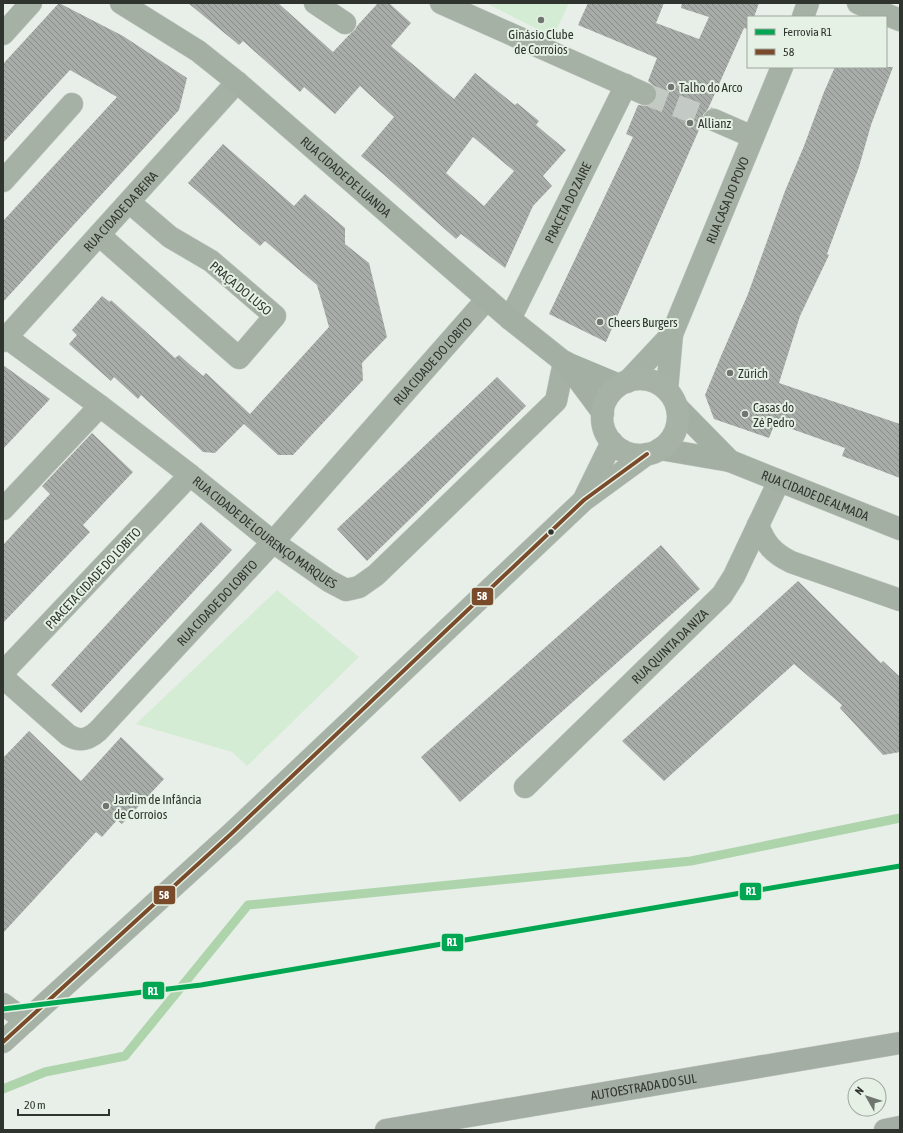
<svg xmlns="http://www.w3.org/2000/svg" width="903" height="1133" viewBox="0 0 903 1133" font-family="'Asap Condensed',sans-serif">
	<style>
		.green { fill: #d5ecd4 }
		.lines { fill: none; stroke-linecap: round; stroke-linejoin: round }
		.stream { stroke: #add4ab; stroke-width: 9 }
		.building { fill: url(#building-back-hatch); fill-rule: evenodd }
		.minor-tunnel { stroke: #c3c9c3; stroke-width: 22; stroke-dasharray: 22 11; stroke-linecap: butt }
		.minor-casing { stroke: #c4c8c4; stroke-width: 23 }
		.secondary-casing { stroke: #c4c8c4; stroke-width: 23 }
		.primary-casing { stroke: #c4c8c4; stroke-width: 23 }
		.motorway-casing { stroke: #c4c8c4; stroke-width: 23 }
		.minor { stroke: #a6b1a5; stroke-width: 22 }
		.secondary { stroke: #a3afa3; stroke-width: 22 }
		.primary { stroke: #a5b2a5; stroke-width: 22 }
		.motorway { stroke: #a3ada3; stroke-width: 22 }
		.bus-1-casing { stroke: #e6f1e5; stroke-width: 7 }
		.bus-1 { stroke: #7a4b2a; stroke-width: 4 }
		.rail-1-casing { stroke: #e6f1e5; stroke-width: 8 }
		.rail-1 { stroke: #00a651; stroke-width: 5 }
		.poi-dot { fill: #707570; stroke: #e6f1e5; stroke-width: 1.5 }
		.bus-dot { fill: #30342f; stroke: #e6f1e5; stroke-width: 1.5 }
		.labels { text-anchor: middle; stroke-width: 4; stroke-linejoin: round; paint-order: stroke }
		.poi-label { font-size: 13px; fill: #30342f; stroke: #e6f1e5; text-anchor: start }
		.street-label { font-size: 13px; fill: #30342f; stroke: #e6f1e5 }
		.line-badge { stroke: #e6f1e5; stroke-width: 1.5 }
		.badge-label { font-size: 11px; text-anchor: middle; font-weight: bold; fill: #fff }
	</style>
	<defs>
		<pattern id="building-back-hatch" width="6" height="6" patternUnits="userSpaceOnUse"><rect width="6" height="6" fill="#a8aca8"/><path d="M-1 5l2 2M0 0l6 6M5-1l2 2" fill="none" stroke="#898d89"/></pattern>
	</defs>
	<rect width="100%" height="100%" fill="#e8eee8"/>
	<g class="green">
		<path d="M 486,3 L 569,3 L 553,37 Z"/>
		<path d="M 277,590 L 359,657 L 247,766 L 232,752 L 136,724 Z"/>
	</g>
	<g class="lines">
		<path class="stream" d="M 3,1089 L 45,1072 L 125,1056 L 248,905 L 691,861 L 900,818"/>
	</g>
	<g class="building">
		<path d="M 59,3 L 123,36 L 187,78 L 179,110 L 3,302 L 3,221 L 117,97 L 70,70 L 3,143 L 3,64 Z"/>
		<path d="M 188,3 L 278,3 L 333,52 L 349,35 L 355,30 L 357,26 L 378,3 L 389,3 L 411,23 L 391,46 L 454,99 L 475,73 L 515,105 L 517,103 L 539,121 L 536,125 L 566,150 L 543,176 L 552,186 L 533,206 L 505,268 L 461,234 L 456,239 L 383,174 L 361,156 L 394,117 L 360,86 L 335,114 L 304,87 L 300,92 L 243,41 L 239,45 ZM 473,137 L 514,171 L 484,206 L 446,173 Z"/>
		<path d="M 588,3 L 664,3 L 656,23 L 699,39 L 709,17 L 681,8 L 682,3 L 759,3 L 754,17 L 748,17 L 748,29 L 744,28 L 708,109 L 703,115 L 702,123 L 606,342 L 549,314 L 633,137 L 626,134 L 638,105 L 647,106 L 653,104 L 657,99 L 657,92 L 655,87 L 648,81 L 657,58 L 578,25 Z"/>
		<path d="M 835,67 L 893,67 L 871,125 L 859,167 L 827,254 L 829,255 L 800,316 L 779,383 L 900,424 L 900,478 L 842,456 L 845,448 L 775,423 L 769,438 L 714,419 L 705,395 L 721,356 L 748,294 L 785,191 L 804,146 L 824,92 Z"/>
		<path d="M 223,144 L 294,206 L 305,194 L 345,228 L 345,244 L 369,263 L 387,337 L 362,363 L 363,380 L 293,455 L 278,455 L 244,424 L 215,453 L 203,452 L 141,395 L 138,399 L 114,377 L 111,381 L 69,344 L 77,335 L 72,330 L 102,296 L 110,302 L 111,300 L 175,358 L 179,355 L 203,376 L 206,373 L 250,414 L 329,327 L 317,285 L 265,241 L 260,246 L 188,183 Z"/>
		<path d="M 3,365 L 50,399 L 3,449 Z"/>
		<path d="M 497,377 L 526,406 L 367,561 L 337,529 Z"/>
		<path d="M 92,433 L 133,472 L 83,525 L 90,532 L 3,623 L 3,545 L 50,494 L 42,486 Z"/>
		<path d="M 201,522 L 232,550 L 81,713 L 51,685 Z"/>
		<path d="M 661,545 L 700,589 L 460,802 L 421,757 Z"/>
		<path d="M 798,581 L 881,663 L 883,661 L 900,677 L 900,752 L 883,755 L 840,708 L 842,705 L 794,664 L 664,781 L 622,741 Z"/>
		<path d="M 29,731 L 81,781 L 121,737 L 164,779 L 122,824 L 117,820 L 102,837 L 96,832 L 3,933 L 3,758 Z"/>
	</g>
	<g class="lines">
		<path class="minor-tunnel" d="M 645,94 L 714,120"/>
		<defs>
			<g id="minor">
				<path d="M 315,3 L 345,23"/>
				<path d="M 441,3 L 645,94"/>
				<path d="M 858,3 L 900,20"/>
				<path d="M 803,17 L 808,3"/>
				<path d="M 3,34 L 31,3"/>
				<path d="M 714,120 L 753,137"/>
				<path d="M 3,181 L 72,104"/>
				<path d="M 99,235 L 239,358 L 275,316 L 211,261 L 170,237 L 129,202"/>
				<path id="s1" d="M 510,319 L 626,85"/>
				<path id="s2" d="M 3,335 L 100,406 L 190,475 L 273,542 L 329,581 L 346,590 L 359,587 L 376,575 L 556,401 L 564,362"/>
				<path id="s3" d="M 3,341 L 237,82"/>
				<path d="M 627,382 L 672,334"/>
				<path id="s4" d="M 667,390 L 672,334 L 782,67"/>
				<path id="s5" d="M 190,475 L 7,668 L 5,675 L 7,681 L 68,735 C 79,742 88,740 98,731 L 273,542 L 487,299"/>
				<path d="M 3,509 L 100,406"/>
				<path d="M 758,525 C 765,544 773,553 791,562 L 900,600"/>
				<path id="s6" d="M 525,787 L 722,595 L 734,576 L 779,481"/>
				<path d="M 3,1004 L 26,1021"/>
			</g>
			<g id="secondary">
				<path id="s7" d="M 121,3 L 198,51 L 237,82 L 510,319 L 564,362 L 619,385"/>
				<path d="M 565,362 L 603,413"/>
				<path d="M 677,407 L 730,461"/>
				<path id="s8" d="M 660,449 L 730,461 L 900,529"/>
			</g>
			<g id="primary">
				<circle cx="640" cy="417" r="38"/>
				<path d="M 585,497 L 612,442"/>
				<path d="M 3,1042 L 231,834 L 584,500 L 647,454"/>
			</g>
			<g id="motorway">
				<path id="s9" d="M 386,1130 L 900,1043"/>
				<path d="M 885,1130 L 900,1127"/>
			</g>
		</defs>
		<use href="#minor" class="minor-casing"/>
		<use href="#secondary" class="secondary-casing"/>
		<use href="#primary" class="primary-casing"/>
		<use href="#motorway" class="motorway-casing"/>
		<use href="#minor" class="minor"/>
		<use href="#secondary" class="secondary"/>
		<use href="#primary" class="primary"/>
		<use href="#motorway" class="motorway"/>
		<defs>
			<path id="bus-1" d="M 3,1042 L 231,834 L 584,500 L 647,454"/>
		</defs>
		<use href="#bus-1" class="bus-1-casing"/>
		<use href="#bus-1" class="bus-1"/>
		<defs>
			<path id="rail-1" d="M 3,1009 L 201,985 L 900,866"/>
		</defs>
		<use href="#rail-1" class="rail-1-casing"/>
		<use href="#rail-1" class="rail-1"/>
	</g>
	<g class="poi-dot">
		<circle cx="541" cy="20" r="4"/>
		<circle cx="671" cy="87" r="4"/>
		<circle cx="690" cy="123" r="4"/>
		<circle cx="600" cy="322" r="4"/>
		<circle cx="730" cy="373" r="4"/>
		<circle cx="745" cy="414" r="4"/>
		<circle cx="106" cy="806" r="4"/>
	</g>
	<circle class="bus-dot" cx="551" cy="532" r="3.5"/>
	<g class="labels">
		<g class="poi-label">
			<text x="541" y="39" text-anchor="middle">Ginásio Clube<tspan x="541" dy="15">de Corroios</tspan></text>
			<text x="679" y="92">Talho do Arco</text>
			<text x="698" y="128">Allianz</text>
			<text x="608" y="327">Cheers Burgers</text>
			<text x="738" y="378">Zürich</text>
			<text x="753" y="412">Casas do<tspan x="753" dy="15">Zé Pedro</tspan></text>
			<text x="114" y="804">Jardim de Infância<tspan x="114" dy="15">de Corroios</tspan></text>
		</g>
		<g class="street-label">
			<text dy="5" stroke="none"><textPath href="#s7" startOffset="285">RUA CIDADE DE LUANDA</textPath></text>
			<text dy="5" stroke="none"><textPath href="#s4" startOffset="201">RUA CASA DO POVO</textPath></text>
			<text dy="5" stroke="none"><textPath href="#s1" startOffset="130">PRACETA DO ZAIRE</textPath></text>
			<text dy="5" stroke="none"><textPath href="#s3" startOffset="175">RUA CIDADE DA BEIRA</textPath></text>
			<text transform="translate(241 288) rotate(40)" y="5">PRAÇA DO LUSO</text>
			<text dy="5" stroke="none"><textPath href="#s5" startOffset="893">RUA CIDADE DO LOBITO</textPath></text>
			<text dy="5" stroke="none"><textPath href="#s8" startOffset="163">RUA CIDADE DE ALMADA</textPath></text>
			<text dy="5" stroke="none"><textPath href="#s2" startOffset="328">RUA CIDADE DE LOURENÇO MARQUES</textPath></text>
			<text transform="translate(93 578) rotate(-47)" y="5">PRACETA CIDADE DO LOBITO</text>
			<text dy="5" stroke="none"><textPath href="#s5" startOffset="569">RUA CIDADE DO LOBITO</textPath></text>
			<text dy="5" stroke="none"><textPath href="#s6" startOffset="202">RUA QUINTA DA NIZA</textPath></text>
			<text dy="5" stroke="none"><textPath href="#s9" startOffset="261">AUTOESTRADA DO SUL</textPath></text>
		</g>
	</g>
	<g class="line-badge">
		<rect x="471" y="587" width="23" height="19" rx="4" fill="#7a4b2a"/>
		<rect x="739" y="882" width="23" height="19" rx="4" fill="#00a651"/>
		<rect x="153" y="885" width="23" height="20" rx="4" fill="#7a4b2a"/>
		<rect x="441" y="933" width="23" height="19" rx="4" fill="#00a651"/>
		<rect x="142" y="981" width="23" height="19" rx="4" fill="#00a651"/>
	</g>
	<g class="badge-label">
		<text x="482" y="600">58</text>
		<text x="751" y="895">R1</text>
		<text x="164" y="899">58</text>
		<text x="452" y="946">R1</text>
		<text x="153" y="995">R1</text>
	</g>
	<rect width="903" height="1133" fill="none" stroke="#30342f" stroke-width="8"/>
	<rect x="747" y="16" width="140" height="52" fill="#e6f1e5" stroke="#9da59c"/>
	<rect x="755" y="29" width="20" height="6" fill="#00a651" stroke="#9da59c"/>
	<text x="783" y="36" font-size="12" fill="#30342f">Ferrovia R1</text>
	<rect x="755" y="49" width="20" height="6" fill="#7a4b2a" stroke="#9da59c"/>
	<text x="783" y="56" font-size="12" fill="#30342f">58</text>
	<g transform="translate(867 1097) rotate(309)"><circle r="19" fill="#e6f1e5" stroke="#9da59c"/>
	<path d="M0-3L7 15L0 10L-7 15Z" fill="#707570"/>
	<text y="-6" font-size="11" font-weight="bold" text-anchor="middle" fill="#30342f">N</text>
	</g>
	<path d="M18 1109v6h91v-6" fill="none" stroke="#30342f" stroke-width="2"/>
	<text x="24" y="1109" font-size="12" fill="#30342f" stroke="#e6f1e5" stroke-width="3" paint-order="stroke">20 m</text>
</svg>
